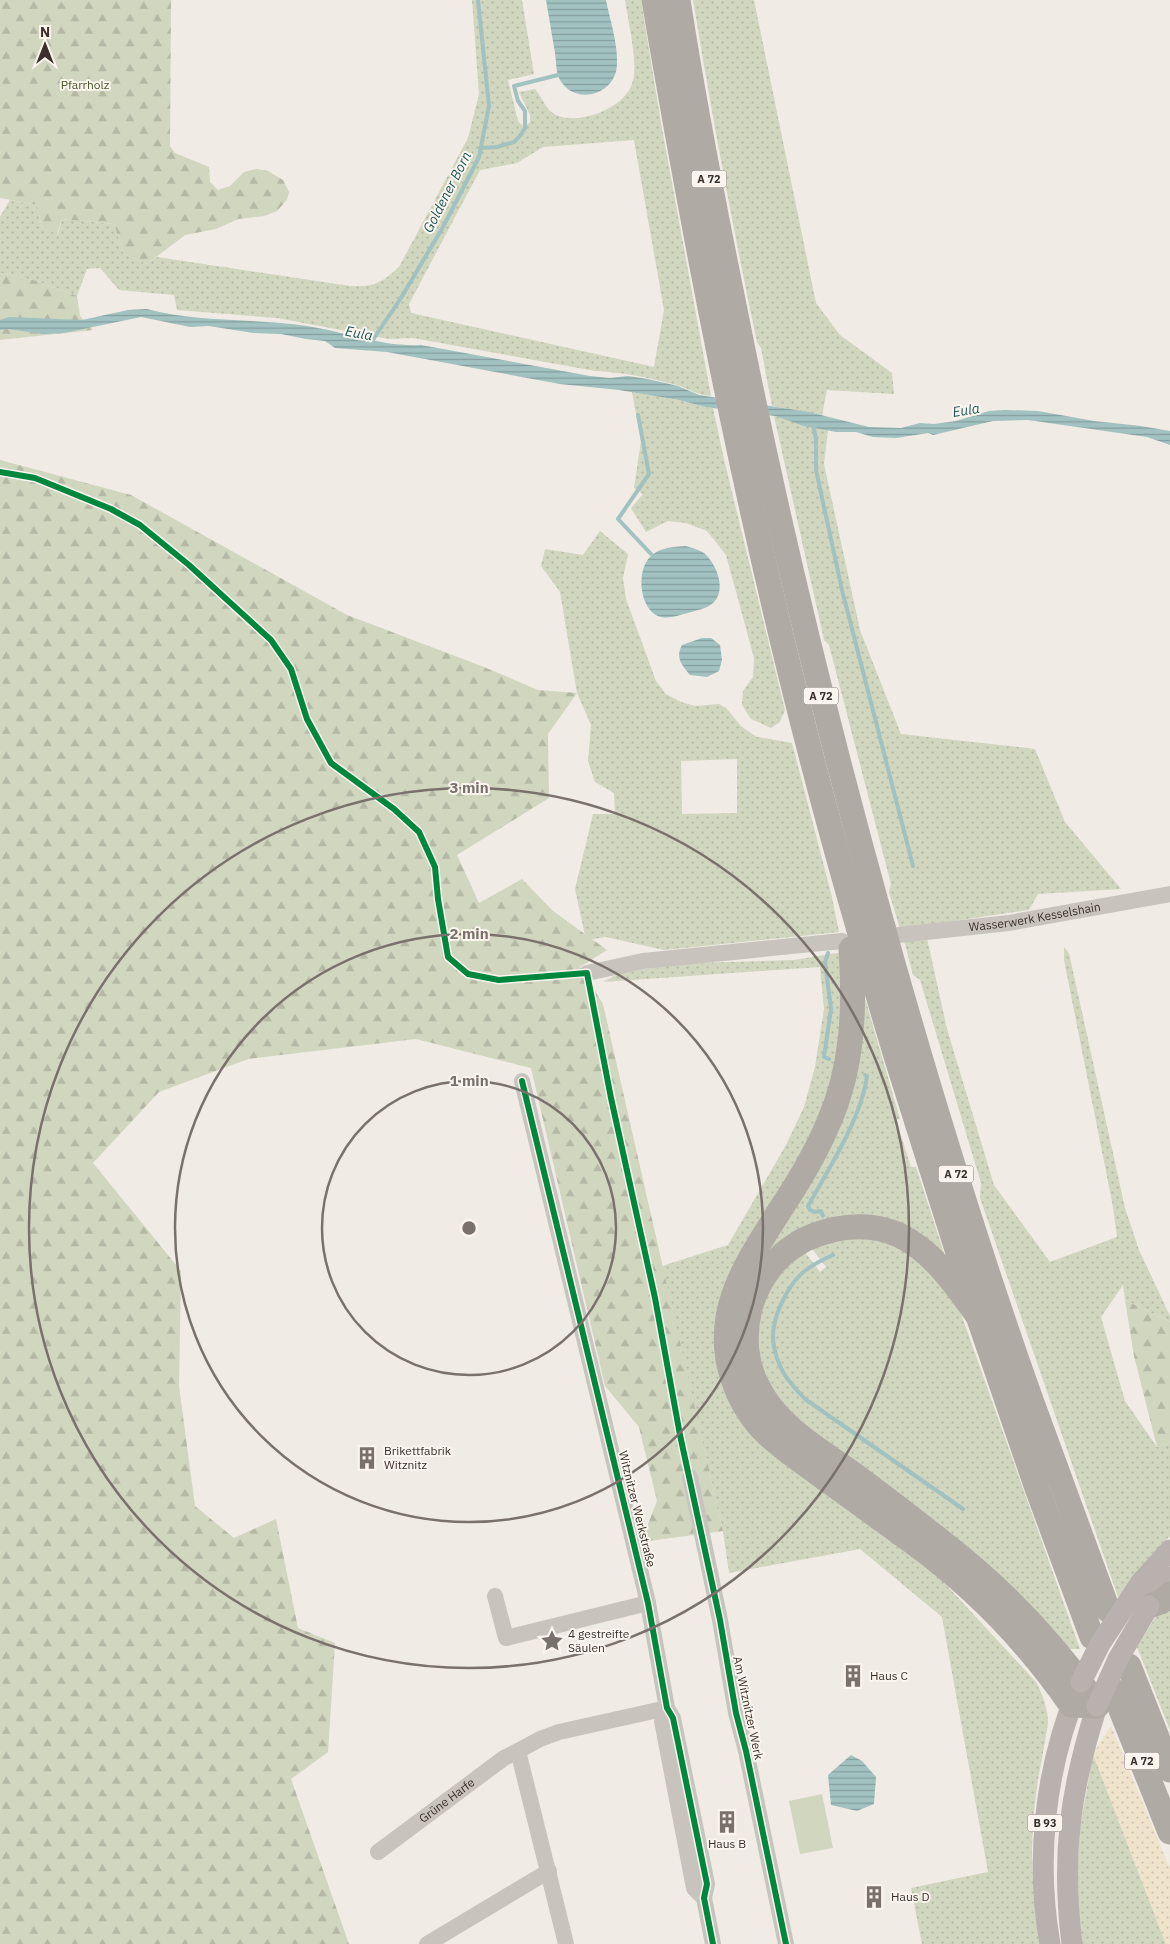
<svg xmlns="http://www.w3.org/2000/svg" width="1170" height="1944" viewBox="0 0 1170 1944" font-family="'IBM Plex Sans',sans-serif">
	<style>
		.grass { fill: url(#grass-dots); fill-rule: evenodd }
		.forest { fill: url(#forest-firs) }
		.sand { fill: url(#sand-dots) }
		.garden { fill: #d1d6bf }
		.water { fill: url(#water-rules) }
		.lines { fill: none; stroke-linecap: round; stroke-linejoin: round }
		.stream { stroke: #a1c2c1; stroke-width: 4 }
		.minor { stroke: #c9c3be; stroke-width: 16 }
		.major { stroke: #b8b1ad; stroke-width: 21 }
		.highway { stroke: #afaaa4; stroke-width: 25 }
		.major-bridge { stroke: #b8b1ad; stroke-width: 21 }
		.highway-bridge { stroke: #afaaa4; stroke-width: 25 }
		.cycleway-casing { stroke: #fbf5ee; stroke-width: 9 }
		.cycleway { stroke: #00873e; stroke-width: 6 }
		.ring { fill: none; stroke: #7a716c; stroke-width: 2.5 }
		.labels { text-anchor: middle; stroke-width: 4; stroke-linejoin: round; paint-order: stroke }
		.shield { fill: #fbf5ee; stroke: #756b66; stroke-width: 1 }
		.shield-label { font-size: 11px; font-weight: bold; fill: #3b302b }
		.park-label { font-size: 12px; fill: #4a5a2e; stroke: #fbf5ee }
		.street-label { font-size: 12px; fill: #3b302b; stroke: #fbf5ee }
		.poi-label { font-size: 12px; fill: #3b302b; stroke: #fbf5ee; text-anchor: start }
		.water-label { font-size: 14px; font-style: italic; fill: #1f5a5e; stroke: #fbf5ee }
		.centre { fill: #7a716c; stroke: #fbf5ee; stroke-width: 2.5 }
		.ring-label { font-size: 15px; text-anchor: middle; font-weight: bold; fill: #7a716c; stroke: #fbf5ee; stroke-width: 4; stroke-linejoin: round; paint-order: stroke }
	</style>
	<defs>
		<pattern id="grass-dots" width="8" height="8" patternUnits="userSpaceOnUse" patternTransform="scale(1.25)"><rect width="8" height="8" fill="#d1d6bf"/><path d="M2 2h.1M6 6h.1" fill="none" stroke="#b4b8a4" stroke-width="1.8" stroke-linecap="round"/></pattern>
		<pattern id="forest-firs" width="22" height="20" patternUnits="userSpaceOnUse" patternTransform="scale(1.25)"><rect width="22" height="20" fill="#d1d6bf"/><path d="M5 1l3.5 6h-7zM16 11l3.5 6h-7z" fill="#b4b8a4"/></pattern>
		<pattern id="sand-dots" width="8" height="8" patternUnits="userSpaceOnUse" patternTransform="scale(1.25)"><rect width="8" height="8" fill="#efe3cc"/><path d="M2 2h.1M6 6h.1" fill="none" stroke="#cec3af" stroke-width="1.8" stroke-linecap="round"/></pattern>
		<pattern id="water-rules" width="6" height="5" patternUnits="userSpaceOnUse" patternTransform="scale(1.25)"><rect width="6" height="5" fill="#a1c2c1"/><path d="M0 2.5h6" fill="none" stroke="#849e9d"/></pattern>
	</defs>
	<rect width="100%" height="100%" fill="#f0ebe5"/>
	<g class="grass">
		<path d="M 472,0 L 522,0 L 534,74 L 508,80 L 518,121 L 523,126 L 530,123 L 530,115 L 519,92 L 535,89 C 543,98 545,110 556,115 C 579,126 624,108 632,84 C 639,65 628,21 625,0 L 641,0 L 661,123 L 711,396 C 698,395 689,389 677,385 C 650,378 623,372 595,371 L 413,338 L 389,339 L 277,318 L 177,310 L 174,295 L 119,290 L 100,268 L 87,269 L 77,296 L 37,281 L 0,273 L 0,217 L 10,200 L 37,205 L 42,228 L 58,234 L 62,219 L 114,224 L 124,254 L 147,264 L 157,257 L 350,286 C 373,288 383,282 399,267 L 468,138 L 479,94 ZM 634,140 L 664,310 L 654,367 L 411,313 L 409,304 L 480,170 L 517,163 L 543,147 Z"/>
		<path d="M 693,0 L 754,0 L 816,303 L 840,335 L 892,373 L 894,394 L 827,390 L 822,415 L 772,406 L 761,348 L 757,342 C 733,229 712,115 693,0 Z"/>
		<path d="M 632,392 L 679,400 L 705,407 L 713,408 L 723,455 L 785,710 L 780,722 L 771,728 L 751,719 L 742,705 L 743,691 L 753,677 L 754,658 L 726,555 L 707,531 L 686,523 L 668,521 L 646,532 L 631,508 L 643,494 L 634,488 L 641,441 Z"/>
		<path d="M 774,416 L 828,430 L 824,464 L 860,630 L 901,734 L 1035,749 L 1065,822 L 1121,889 L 1038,894 L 1029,910 L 900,929 L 889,892 L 891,884 L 829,645 L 824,640 Z"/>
		<path d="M 600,531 L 628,554 L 623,578 L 626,599 L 656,681 L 666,694 L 681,702 L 695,706 L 719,704 L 726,708 L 742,727 L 757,737 L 792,743 L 831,893 L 839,932 L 664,950 L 606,937 L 586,940 L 575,889 L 593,814 L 615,814 L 614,793 L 595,782 L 588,761 L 591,725 L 577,693 L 560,592 L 541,566 L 545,549 L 583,555 ZM 737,759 L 737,813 L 682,814 L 681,761 Z"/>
		<path d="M 927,938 L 947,1029 L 994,1185 L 1050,1262 L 1117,1237 L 1113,1207 L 1064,960 L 1064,947 L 1069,953 L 1125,1208 L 1139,1250 L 1170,1316 L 1170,1322 L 1125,1300 L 1123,1285 L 1101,1317 L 1125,1401 L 1157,1447 L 1170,1442 L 1170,1536 L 1137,1572 L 1118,1597 L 980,1198 L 981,1183 L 920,980 L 913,975 L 904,941 Z"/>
		<path d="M 843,952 L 845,1019 L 831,1095 L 718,1338 L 1036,1682 C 1043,1695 1047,1707 1048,1722 C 1045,1746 1039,1770 1036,1794 C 1029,1846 1032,1893 1041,1944 L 922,1944 L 911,1888 L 988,1872 L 942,1617 L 860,1549 L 729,1573 L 723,1531 L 662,1266 L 728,1245 L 786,1145 L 804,1107 L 815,1067 L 824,1009 L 820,967 L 603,982 L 621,972 L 693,963 L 794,960 Z"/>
		<path d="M 865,998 L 900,1119 L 896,1120 L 911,1167 L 916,1167 L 944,1253 L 824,1225 L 742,1310 L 788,1443 L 735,1314 L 811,1173 L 860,1000 Z"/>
		<path d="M 883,1235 L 931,1263 L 960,1311 L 1080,1649 L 1071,1649 L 1064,1646 L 781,1409 L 754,1350 L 769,1279 L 805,1252 L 820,1272 L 826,1267 L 813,1250 L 812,1244 Z"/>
		<path d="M 1170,1601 L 1170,1730 L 1137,1647 L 1155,1618 Z"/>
		<path d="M 1093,1754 L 1166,1944 L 1081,1944 L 1076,1905 L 1080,1827 Z"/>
	</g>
	<g class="forest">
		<path d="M 0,0 L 171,0 L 170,146 L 175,153 L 209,167 L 210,182 L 218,190 L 230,186 L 244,172 L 256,169 L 268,171 L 283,180 L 289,192 L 287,200 L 277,211 L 264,216 L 238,219 L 216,229 L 185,235 L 147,264 L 124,254 L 114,224 L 62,219 L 57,234 L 42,228 L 37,205 L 0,198 Z"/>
		<path d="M 0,273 L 37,281 L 77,296 L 80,316 L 93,330 L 0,340 Z"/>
		<path d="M 0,460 L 131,495 L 347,615 L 484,667 L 538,690 L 577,693 L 548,734 L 549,798 L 457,855 L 479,903 L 522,879 L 553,911 L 607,950 L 580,967 L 603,1004 L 723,1531 L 641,1542 L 657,1501 L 639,1427 L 605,1386 L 531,1068 L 416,1039 L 248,1059 L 159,1092 L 93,1163 L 181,1271 L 179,1386 L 195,1506 L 234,1538 L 276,1519 L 298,1628 L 335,1643 L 328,1752 L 291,1779 L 349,1944 L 0,1944 Z"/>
		<path d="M 1125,1300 L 1170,1322 L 1170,1442 L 1157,1447 L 1134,1356 Z"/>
	</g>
	<path class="sand" d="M 1111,1726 L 1170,1869 L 1170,1944 L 1166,1944 L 1093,1754 Z"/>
	<path class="garden" d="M 822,1794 L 833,1848 L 800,1854 L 789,1801 Z"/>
	<g class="water">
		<path d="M 546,0 L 606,0 C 610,20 618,44 617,64 C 616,97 571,107 558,76 C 556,69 556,60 555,53 C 552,35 549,18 546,0 Z"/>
		<path d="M 147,309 C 200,323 254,318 307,326 C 346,332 381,347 421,345 L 590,376 L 610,378 L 628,376 L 648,379 L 678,386 L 699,395 L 809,412 L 869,427 L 901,428 L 920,423 L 934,424 L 956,421 L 989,411 L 1005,410 L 1038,411 L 1094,421 L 1141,426 L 1170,431 L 1170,445 L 1147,437 L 1028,420 L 993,421 L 933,435 L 928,433 L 896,438 L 873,437 L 856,432 L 836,432 L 804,426 L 775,416 L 705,407 L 679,400 L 619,390 L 560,384 L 387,352 L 335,348 L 325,341 L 306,339 L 281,334 L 253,333 L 209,326 L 190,327 L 141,317 L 64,333 L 43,334 L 8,329 L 0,330 L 0,320 L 9,317 L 82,320 L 128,310 Z"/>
		<path d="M 686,546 C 692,548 700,550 704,553 C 717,564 727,591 713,603 C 706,609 697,610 688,613 C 679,615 668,620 658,616 C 639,608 636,569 651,556 C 661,547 673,547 686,546 Z"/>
		<path d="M 702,638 L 711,638 L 720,645 L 722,660 L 719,671 L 707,677 L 690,675 C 682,665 675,658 682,645 Z"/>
		<path d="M 851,1755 L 862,1761 L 876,1777 L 874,1804 L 857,1811 L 831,1805 L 828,1775 Z"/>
	</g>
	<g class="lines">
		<g class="stream">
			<path d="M 481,148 L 497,147 L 514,142 L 520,136 L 525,128 L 525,111 L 518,101 L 514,86 L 558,75"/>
			<path d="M 370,344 L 401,298 L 443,227 L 479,157 L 489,106 L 478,0"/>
			<path d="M 638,415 L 649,474 L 618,519 L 652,555"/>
			<path d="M 813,425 L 816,439 L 816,470 L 842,590 L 913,866"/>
			<path d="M 828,953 L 825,962 L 831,1009 L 824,1057 L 829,1059"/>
			<path d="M 823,1216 L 821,1211 L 815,1212 L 810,1210 L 808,1206 C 828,1170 862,1117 867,1076 L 865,1075"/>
			<path d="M 833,1255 C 824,1259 814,1264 806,1270 C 791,1281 777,1308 774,1326 C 771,1339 775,1356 781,1368 C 786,1380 796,1389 805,1399 L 963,1509"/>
		</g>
		<g class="minor">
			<path id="s1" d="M 898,935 L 1009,923 L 1170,894"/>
			<path d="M 587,973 L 643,961 L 842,941"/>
			<path d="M 522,1081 L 648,1603 L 667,1708 L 673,1718 L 707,1884 L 704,1898 L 713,1944"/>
			<path d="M 690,1477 L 720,1620 L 736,1713 L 746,1751 L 786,1944"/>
			<path d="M 495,1596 L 506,1638 L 648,1603"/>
			<path d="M 667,1708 L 662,1721 L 694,1888 L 704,1898"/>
			<path id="s2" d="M 378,1852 L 504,1758 L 518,1751"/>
			<path d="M 427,1944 L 549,1871"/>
			<path d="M 566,1944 L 518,1751 L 540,1739 L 559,1732 L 667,1708"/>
		</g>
		<g class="major">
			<path d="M 1141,1582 L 1170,1550"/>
			<path d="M 1149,1606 L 1170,1577"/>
			<path d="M 1050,1944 C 1035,1860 1045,1768 1078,1689"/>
			<path d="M 1072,1944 C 1061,1856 1070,1790 1097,1706"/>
		</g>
		<g class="highway">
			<path d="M 654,0 C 707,313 770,625 859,930"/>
			<path d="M 678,0 C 694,104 714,207 735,310 C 776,518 826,723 883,927"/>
			<path d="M 888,946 C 931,1098 978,1251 1031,1400 C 1056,1470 1082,1540 1108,1610"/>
			<path d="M 864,948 L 896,1056 L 978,1316 L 1038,1491 L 1092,1637"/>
			<path d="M 851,949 C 855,1010 853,1068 828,1124 C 815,1155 798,1183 780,1210 C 746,1264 711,1313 733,1379 C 739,1398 748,1413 761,1428 C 778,1446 800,1460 820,1475 C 850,1497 881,1519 911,1541 C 973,1586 1028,1643 1071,1705 L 1097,1706"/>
			<path d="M 978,1316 C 956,1286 934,1252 899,1235 C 879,1226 857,1225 836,1229 C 823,1232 809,1236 797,1244 C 749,1273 732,1341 759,1389 C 779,1428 822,1451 856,1476 C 887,1499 917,1522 947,1546 C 1002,1589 1052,1642 1093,1699"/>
			<path d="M 1149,1606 L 1161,1602 L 1170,1594"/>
			<path d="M 1129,1666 L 1170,1770"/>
			<path d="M 1113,1690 L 1170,1832"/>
		</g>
		<g class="major-bridge">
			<path d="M 1081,1682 L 1100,1644 L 1141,1582"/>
			<path d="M 1097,1706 L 1118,1659 L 1149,1606"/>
		</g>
		<g class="highway-bridge">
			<path d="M 883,927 L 888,946"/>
			<path d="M 859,930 L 864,948"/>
		</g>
		<defs>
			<g id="cycleway">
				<path d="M 0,472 L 35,478 L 111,509 L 140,525 L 189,565 L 271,640 L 291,669 L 307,719 L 331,763 L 394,809 L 419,832 L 435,867 L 438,899 L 448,957 L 468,974 L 499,980 L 587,973 L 611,1098 L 655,1298 L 680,1435 L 720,1620 L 736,1713 L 746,1751 L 786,1944"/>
				<path d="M 522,1081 L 648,1603 L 667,1708 L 673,1718 L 707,1884 L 704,1898 L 713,1944"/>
			</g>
		</defs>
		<use href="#cycleway" class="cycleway-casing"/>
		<use href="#cycleway" class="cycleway"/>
	</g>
	<g class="ring">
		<circle cx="469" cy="1228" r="147"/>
		<circle cx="469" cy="1228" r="294"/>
		<circle cx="469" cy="1228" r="440"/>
	</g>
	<defs>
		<symbol id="building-bare" viewBox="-9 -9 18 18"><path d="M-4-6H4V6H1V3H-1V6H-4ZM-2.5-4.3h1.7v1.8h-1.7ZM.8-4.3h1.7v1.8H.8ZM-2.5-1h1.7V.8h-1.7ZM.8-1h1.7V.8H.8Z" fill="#7a716c" stroke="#fbf5ee" stroke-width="2.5" paint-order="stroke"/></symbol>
		<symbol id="sight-bare" viewBox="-9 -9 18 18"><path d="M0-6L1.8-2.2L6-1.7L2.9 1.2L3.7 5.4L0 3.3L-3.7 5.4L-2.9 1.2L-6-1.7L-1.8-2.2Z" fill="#7a716c" stroke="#fbf5ee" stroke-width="2.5" paint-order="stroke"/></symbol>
	</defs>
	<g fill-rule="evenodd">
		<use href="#building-bare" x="351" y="1442" width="32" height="32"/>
		<use href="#sight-bare" x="536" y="1625" width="32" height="32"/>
		<use href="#building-bare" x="837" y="1660" width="32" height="32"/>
		<use href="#building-bare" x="711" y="1806" width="32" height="32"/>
		<use href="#building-bare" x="858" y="1881" width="32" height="32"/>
	</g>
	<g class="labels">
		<g class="shield">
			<rect x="691.5" y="170.5" width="35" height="17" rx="4"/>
			<rect x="803.5" y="687.5" width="35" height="17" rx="4"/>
			<rect x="938.5" y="1165.5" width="35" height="17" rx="4"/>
			<rect x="1124.5" y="1752.5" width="35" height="17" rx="4"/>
			<rect x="1027.5" y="1814.5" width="35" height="17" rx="4"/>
		</g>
		<g class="shield-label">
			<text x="709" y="183">A 72</text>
			<text x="821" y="700">A 72</text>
			<text x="956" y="1178">A 72</text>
			<text x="1142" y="1765">A 72</text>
			<text x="1045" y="1827">B 93</text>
		</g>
		<g class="park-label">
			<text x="85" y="89">Pfarrholz</text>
		</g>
		<g class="street-label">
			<text dy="4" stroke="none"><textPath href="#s1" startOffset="138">Wasserwerk Kesselshain</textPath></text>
			<text transform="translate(637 1509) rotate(76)" y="4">Witznitzer Werkstraße</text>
			<text transform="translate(748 1708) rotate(78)" y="4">Am Witznitzer Werk</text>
			<text dy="4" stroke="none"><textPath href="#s2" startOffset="86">Grüne Harfe</textPath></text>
		</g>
		<g class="poi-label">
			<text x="384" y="1455">Brikettfabrik<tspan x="384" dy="14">Witznitz</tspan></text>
			<text x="568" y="1638">4 gestreifte<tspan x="568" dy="14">Säulen</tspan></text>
			<text x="870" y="1680">Haus C</text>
			<text x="727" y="1848" text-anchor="middle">Haus B</text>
			<text x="891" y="1901">Haus D</text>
		</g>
		<g class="water-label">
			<text transform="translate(447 192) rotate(-63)" y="5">Goldener Born</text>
			<text transform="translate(359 333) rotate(10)" y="5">Eula</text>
			<text transform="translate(966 410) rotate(-9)" y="5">Eula</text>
		</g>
	</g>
	<circle cx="469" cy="1228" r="8" class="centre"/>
	<g class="ring-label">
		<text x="469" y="793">3 min</text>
		<text x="469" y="939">2 min</text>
		<text x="469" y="1086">1 min</text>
	</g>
	<g transform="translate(45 45)" stroke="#fbf5ee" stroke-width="4" paint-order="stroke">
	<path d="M0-4L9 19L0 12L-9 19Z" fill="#3b302b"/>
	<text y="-8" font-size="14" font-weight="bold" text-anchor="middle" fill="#3b302b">N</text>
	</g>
</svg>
